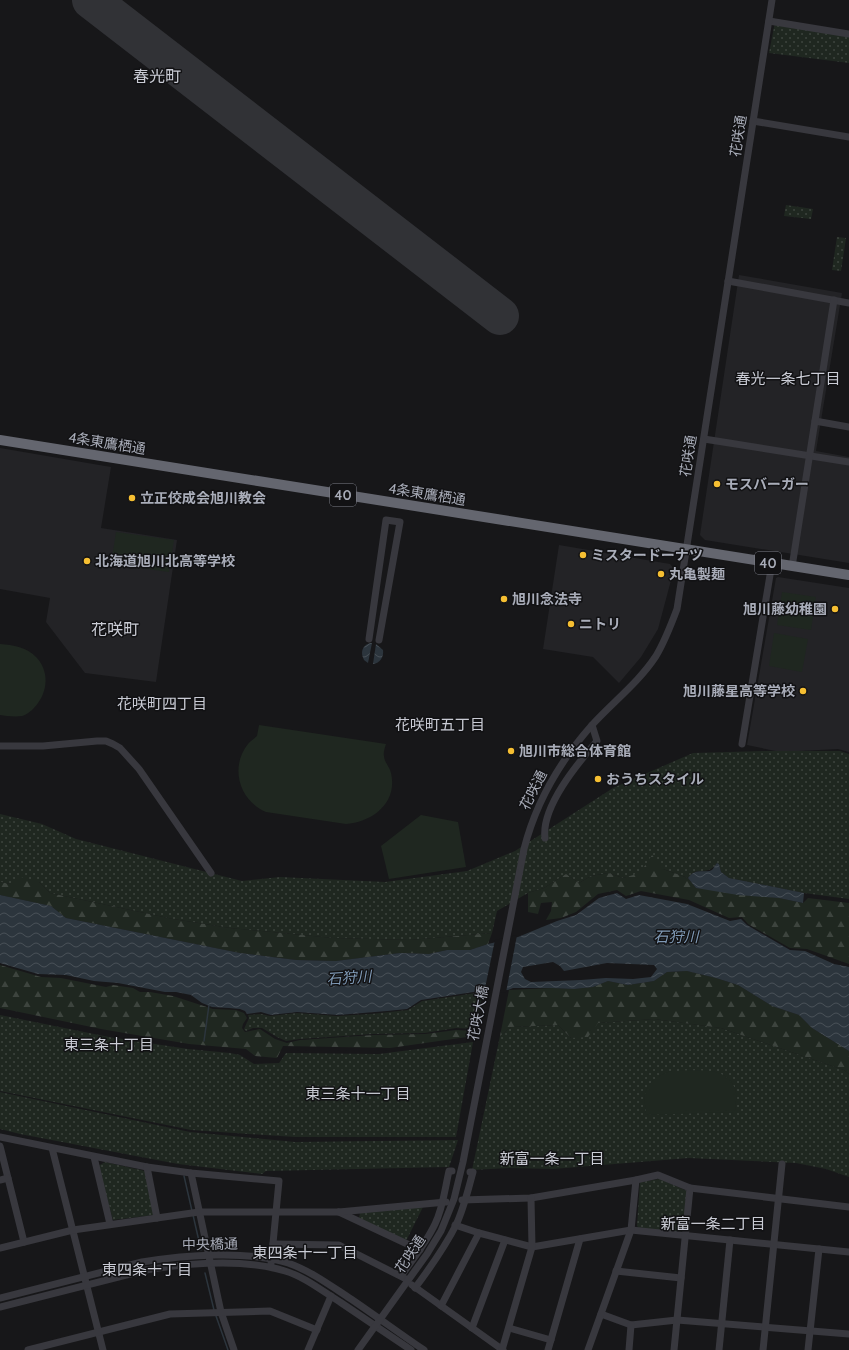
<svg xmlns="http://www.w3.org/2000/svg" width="849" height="1350" viewBox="0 0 849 1350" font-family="Cabin,'Noto Sans JP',sans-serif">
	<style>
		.built { fill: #232326 }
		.grass { fill: url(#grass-dots) }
		.forest { fill: url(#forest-firs) }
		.pitch { fill: #1f2720 }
		.water { fill: url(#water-waves); fill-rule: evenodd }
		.pier { fill: #171719 }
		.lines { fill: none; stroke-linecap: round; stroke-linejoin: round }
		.stream { stroke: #2c353d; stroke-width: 1.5 }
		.runway { stroke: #313236; stroke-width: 38 }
		.minor { stroke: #38383e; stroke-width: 7 }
		.highway { stroke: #64666f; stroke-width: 10 }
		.poi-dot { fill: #f6bf32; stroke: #121214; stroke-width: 1.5 }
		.labels { text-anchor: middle; stroke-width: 3; stroke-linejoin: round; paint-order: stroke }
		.shield { fill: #121214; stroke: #7c7e88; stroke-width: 1 }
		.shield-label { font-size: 13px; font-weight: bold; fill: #a9adb9 }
		.street-label { font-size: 14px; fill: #a9adb9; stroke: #121214 }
		.poi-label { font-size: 14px; font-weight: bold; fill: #a9adb9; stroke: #121214; text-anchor: start }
		.neighbourhood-label { font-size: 15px; fill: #caccd5; stroke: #121214 }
		.water-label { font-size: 15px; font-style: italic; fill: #7f99b5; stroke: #121214 }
		.quarter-label { font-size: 16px; fill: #caccd5; stroke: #121214 }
	</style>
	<defs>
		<pattern id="grass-dots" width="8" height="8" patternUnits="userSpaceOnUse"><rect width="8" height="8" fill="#1f2720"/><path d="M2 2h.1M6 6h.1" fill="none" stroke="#3d443e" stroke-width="1.8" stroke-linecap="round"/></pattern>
		<pattern id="forest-firs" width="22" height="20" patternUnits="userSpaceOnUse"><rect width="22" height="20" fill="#1f2720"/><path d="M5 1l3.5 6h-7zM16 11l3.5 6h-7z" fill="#3d443e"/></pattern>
		<pattern id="water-waves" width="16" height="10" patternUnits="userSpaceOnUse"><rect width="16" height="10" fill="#2c353d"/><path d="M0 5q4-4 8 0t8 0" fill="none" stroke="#485057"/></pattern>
	</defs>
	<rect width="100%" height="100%" fill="#171719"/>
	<g class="built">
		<path d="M 739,275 L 842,293 L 816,451 L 849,457 L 849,563 L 705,540 L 700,535 Z"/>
		<path d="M 0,448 L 111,467 L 101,528 L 177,540 L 156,682 L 85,673 L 46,622 L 50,598 L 0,589 Z"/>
		<path d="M 559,545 L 670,564 L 674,569 L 658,629 L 641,657 L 619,683 L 593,657 L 543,649 Z"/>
		<path d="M 778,577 L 849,588 L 849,752 L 838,749 L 780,752 L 747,745 L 776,578 Z"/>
	</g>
	<g class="grass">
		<path d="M 775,22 L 849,34 L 849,63 L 769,53 Z"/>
		<path d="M 786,205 L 813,209 L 811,219 L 784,216 Z"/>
		<path d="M 837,237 L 846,238 L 841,271 L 832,270 Z"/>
		<path d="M 764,751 L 840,751 L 849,754 L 849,899 L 804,893 L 729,878 L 721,872 L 719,864 L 717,863 C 706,878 698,864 688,878 L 663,869 L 623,878 L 608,873 L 591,876 L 579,883 L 566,874 L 544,888 L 528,893 L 497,911 L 492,933 L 410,940 L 333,938 L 230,928 L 173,919 L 50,893 L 39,882 L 10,884 L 0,882 L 0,814 L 42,824 L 76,839 L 242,881 L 280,877 L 385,882 L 467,871 L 515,851 L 613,788 L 693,753 Z"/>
		<path d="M 483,992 L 475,1029 L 456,1028 L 425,1033 L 373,1034 L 300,1039 L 286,1041 L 277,1037 L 262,1028 L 253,1028 L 246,1031 L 244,1029 L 249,1018 L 248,1015 L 261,1014 L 270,1016 L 297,1013 L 337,1016 L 371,1014 L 408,1010 L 422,1001 Z"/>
		<path d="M 0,1015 L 109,1037 L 188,1049 L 230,1053 L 240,1055 L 254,1064 L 279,1063 L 286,1053 L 379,1054 L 473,1042 L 456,1137 L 295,1137 L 191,1130 L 0,1091 Z"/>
		<path d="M 654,1019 L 721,1028 L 844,1070 L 849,1074 L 849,1177 L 826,1169 L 796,1163 L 689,1158 L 553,1169 L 509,1168 L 472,1170 L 500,1036 L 511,1027 L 558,1025 L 571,1038 L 598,1023 Z"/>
		<path d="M 0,1092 L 190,1132 L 295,1142 L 458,1140 L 449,1167 L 266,1171 L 262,1174 L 178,1164 L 20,1134 L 0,1129 Z"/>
		<path d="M 105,1162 L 145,1171 L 154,1215 L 113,1220 L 98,1166 Z"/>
		<path d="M 660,1179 L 687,1191 L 683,1231 L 680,1232 L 639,1228 L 637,1226 L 640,1182 Z"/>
		<path d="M 423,1207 L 406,1241 L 359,1218 L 360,1213 Z"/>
	</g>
	<g class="forest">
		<path d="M 652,855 L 663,869 L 688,878 L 696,888 L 779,898 L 803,903 L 808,898 L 849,903 L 849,964 L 807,949 L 790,948 L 748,924 L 742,917 L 729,918 L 689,900 L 641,891 L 626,896 L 617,890 L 598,894 L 576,912 L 561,918 L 546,920 L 551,911 L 552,902 L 541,903 L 538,914 L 528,912 L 528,893 L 544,888 L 566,874 L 579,883 L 591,876 L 608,873 L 623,878 L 640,873 Z"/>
		<path d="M 21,877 L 39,882 L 50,893 L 173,919 L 230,928 L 333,938 L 410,940 L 492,933 L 488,944 L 470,950 L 447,950 L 429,954 L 400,953 L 336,961 L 296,960 L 240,953 L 66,918 L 51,906 L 0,895 L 0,882 L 10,884 Z"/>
		<path d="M 0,965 L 41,977 L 61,978 L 106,987 L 113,985 L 133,988 L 140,992 L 150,992 L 173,996 L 213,1009 L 236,1010 L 244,1013 L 247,1018 L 243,1024 L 242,1028 L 245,1032 L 260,1029 L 275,1039 L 287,1043 L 300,1040 L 373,1035 L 425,1034 L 456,1030 L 474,1031 L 474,1036 L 390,1048 L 283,1046 L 277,1058 L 255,1056 L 246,1049 L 189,1044 L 101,1029 L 0,1008 Z"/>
		<path d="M 687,971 L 716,978 L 738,985 L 772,1006 L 799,1015 L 812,1028 L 849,1051 L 849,1074 L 844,1070 L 721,1028 L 654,1019 L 598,1023 L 588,1037 L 571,1038 L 558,1025 L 511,1027 L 500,1036 L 509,990 L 552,988 L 574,989 L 593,987 L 608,981 L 628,985 L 654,981 L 667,972 Z"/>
	</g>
	<g class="pitch">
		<path d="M 116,532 L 174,540 L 169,572 L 111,564 Z"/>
		<path d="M 782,592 L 816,597 L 811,630 L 777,625 Z"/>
		<path d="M 774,633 L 808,639 L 802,672 L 769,666 Z"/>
		<path d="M 0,644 C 13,645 27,647 37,658 C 51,674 47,696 32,710 C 29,712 26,715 22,716 C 15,717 6,716 0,715 Z"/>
		<path d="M 259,725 L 386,744 C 385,747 383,753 384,756 C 384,762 390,767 391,773 C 398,803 372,822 346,824 L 266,812 C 240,801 229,768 248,744 C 250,741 254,739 257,736 Z"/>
		<path d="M 421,815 L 458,822 L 466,867 L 389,879 L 381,846 Z"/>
		<path d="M 672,1071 C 693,1071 731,1064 736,1093 C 737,1099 735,1106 735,1112 L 646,1115 C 646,1109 644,1101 645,1095 C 647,1082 660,1074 672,1071 Z"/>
	</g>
	<g class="water">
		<path d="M 370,643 L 372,643 L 368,663 L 364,660 C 360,652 362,646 370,643 Z"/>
		<path d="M 376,644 L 383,650 C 384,657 380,663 373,664 Z"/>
		<path d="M 717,863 L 719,864 L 721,872 L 729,878 L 804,893 L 803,903 L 779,898 L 738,895 L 696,888 L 688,878 C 696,866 707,875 713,869 C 714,867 715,865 717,863 Z"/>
		<path d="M 617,893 L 626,899 L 639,895 L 687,904 L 730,921 L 741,919 L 747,925 L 790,950 L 805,951 L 834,964 L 849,967 L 849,1051 L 812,1028 L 799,1015 L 772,1006 L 738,985 L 716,978 L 687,971 L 667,972 L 654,981 L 628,985 L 608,981 L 593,987 L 574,989 L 552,988 L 513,988 L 508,990 L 480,991 L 421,1000 L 407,1009 L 387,1011 L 338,1015 L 297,1012 L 271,1015 L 261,1012 L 247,1014 L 245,1011 L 240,1009 L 229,1008 L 212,1007 L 202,1003 L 191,995 L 176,992 L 165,992 L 118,983 L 94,981 L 66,975 L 38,974 L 0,963 L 0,895 L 51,906 L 66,918 L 240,953 L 296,960 L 336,961 L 400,953 L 429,954 L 447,950 L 470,950 L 488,944 L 518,937 L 557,921 L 576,915 L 599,898 ZM 553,962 L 560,966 L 564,971 L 607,963 L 654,965 L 657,969 L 651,977 L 633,979 L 606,978 L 581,980 L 531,982 L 525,979 L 521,972 L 523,967 Z"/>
	</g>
	<path class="pier" d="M 517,935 L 506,992 L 484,993 L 495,940 Z"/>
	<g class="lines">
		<g class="stream">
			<path d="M 204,1041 L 209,1005"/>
			<path d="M 184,1176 L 192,1211"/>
			<path d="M 193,1215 L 201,1250"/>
			<path d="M 205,1273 L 214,1310"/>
			<path d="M 216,1316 L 228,1350"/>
		</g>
		<path class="runway" d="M 91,0 L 500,316"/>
		<g class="minor">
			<path d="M 769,21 L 849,34"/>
			<path d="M 753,121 L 849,137"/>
			<path d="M 728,281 L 849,303"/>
			<path d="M 815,421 L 849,427"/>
			<path d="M 704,439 L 849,462"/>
			<path d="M 792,567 L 834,300"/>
			<path d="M 369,639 L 386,520 L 400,522 L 379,640"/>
			<path d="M 742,744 L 772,563"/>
			<path d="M 0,746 L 43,746 L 97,741 L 106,741 L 113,744 L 120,748 L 139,769 L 211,873"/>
			<path d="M 545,838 C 541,807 578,763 597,741 L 592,725"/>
			<path d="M 0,1137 L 147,1167 L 191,1173 L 279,1181 L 271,1264"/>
			<path d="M 0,1146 L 24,1242"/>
			<path d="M 52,1148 L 103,1350"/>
			<path d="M 94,1157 L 110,1224"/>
			<path d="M 147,1167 L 157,1218"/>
			<path d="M 191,1173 L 221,1312 L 234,1350"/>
			<path d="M 0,1180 L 8,1178"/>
			<path d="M 462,1200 L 531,1198 L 636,1180 L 658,1175 L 690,1188 L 849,1207"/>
			<path d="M 339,1212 L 420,1250"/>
			<path d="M 455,1225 L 479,1233 L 532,1247 L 631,1230 L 849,1252"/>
			<path d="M 273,1244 L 339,1245 L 408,1280"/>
			<path d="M 0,1248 L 73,1230 L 199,1212 L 339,1212 L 446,1202"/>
			<path d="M 616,1271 L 681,1278"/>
			<path d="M 401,1276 C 413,1259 426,1243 435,1224 C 443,1208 445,1188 449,1171 L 452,1171"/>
			<path d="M 412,1285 L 503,1350"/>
			<path d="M 415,1288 C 430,1268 445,1247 456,1225 C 464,1208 468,1190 473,1172 L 470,1172"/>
			<path d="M 0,1298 L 142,1262 C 185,1255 247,1250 288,1263 C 311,1271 331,1286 351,1299 C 376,1316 399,1333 424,1350"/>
			<path d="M 441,1306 L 479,1233"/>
			<path d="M 0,1307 L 146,1270 C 189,1263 242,1258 285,1271 C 305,1277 322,1291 340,1302 C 364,1318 387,1334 411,1350"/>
			<path d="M 601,1314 L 631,1325 L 677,1320 L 849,1334"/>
			<path d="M 472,1328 L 505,1240"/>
			<path d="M 509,1328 L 551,1340"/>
			<path d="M 28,1350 L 170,1314 L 270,1311 L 317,1330"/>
			<path d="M 308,1350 L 331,1296"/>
			<path d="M 358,1350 L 427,1254 L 441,1231 L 454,1199 L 463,1162 L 524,849 C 536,802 560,761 592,725 C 613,702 639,682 656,656 C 665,641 671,625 677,609 L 772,0"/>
			<path d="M 502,1350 L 532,1247 L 531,1198"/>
			<path d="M 548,1350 L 580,1239"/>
			<path d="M 588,1350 L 631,1230 L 636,1180"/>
			<path d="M 629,1350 L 631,1325"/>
			<path d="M 674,1350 L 690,1188"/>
			<path d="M 719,1350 L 730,1240"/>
			<path d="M 763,1350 L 782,1164"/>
			<path d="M 808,1350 L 819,1249"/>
		</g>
		<path class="highway" d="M 0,440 L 849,575"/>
	</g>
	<g class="poi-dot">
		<circle cx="717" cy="484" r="4"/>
		<circle cx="132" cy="498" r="4"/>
		<circle cx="583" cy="555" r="4"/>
		<circle cx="87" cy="561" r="4"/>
		<circle cx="661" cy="574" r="4"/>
		<circle cx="504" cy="599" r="4"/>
		<circle cx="835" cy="609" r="4"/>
		<circle cx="571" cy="624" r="4"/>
		<circle cx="803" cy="691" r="4"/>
		<circle cx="511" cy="751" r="4"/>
		<circle cx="598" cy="779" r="4"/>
	</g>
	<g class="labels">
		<g class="shield">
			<rect x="330" y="484" width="26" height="22" rx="3"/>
			<rect x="755" y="552" width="26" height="22" rx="3"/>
		</g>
		<g class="shield-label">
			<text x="343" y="500">40</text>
			<text x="768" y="568">40</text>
		</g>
		<g class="street-label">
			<text transform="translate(738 136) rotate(-81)" y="5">花咲通</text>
			<text transform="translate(107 443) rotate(9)" y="5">4条東鷹栖通</text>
			<text transform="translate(688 456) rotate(-81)" y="5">花咲通</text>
			<text transform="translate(427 494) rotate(9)" y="5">4条東鷹栖通</text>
			<text transform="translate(533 790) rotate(-63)" y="5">花咲通</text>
			<text transform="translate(478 1013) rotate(-79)" y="5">花咲大橋</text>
			<text transform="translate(210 1244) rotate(-1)" y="5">中央橋通</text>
			<text transform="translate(410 1254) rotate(-56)" y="5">花咲通</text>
		</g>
		<g class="poi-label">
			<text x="725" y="489">モスバーガー</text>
			<text x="140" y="503">立正佼成会旭川教会</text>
			<text x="591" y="560">ミスタードーナツ</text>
			<text x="95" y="566">北海道旭川北高等学校</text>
			<text x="669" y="579">丸亀製麺</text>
			<text x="512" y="604">旭川念法寺</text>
			<text x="827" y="614" text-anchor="end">旭川藤幼稚園</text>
			<text x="579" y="629">ニトリ</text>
			<text x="795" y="696" text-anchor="end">旭川藤星高等学校</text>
			<text x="519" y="756">旭川市総合体育館</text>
			<text x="606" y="784">おうちスタイル</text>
		</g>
		<g class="neighbourhood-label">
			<text x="788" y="384">春光一条七丁目</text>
			<text x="162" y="709">花咲町四丁目</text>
			<text x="440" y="730">花咲町五丁目</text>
			<text x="109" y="1050">東三条十丁目</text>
			<text x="358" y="1099">東三条十一丁目</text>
			<text x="552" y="1164">新富一条一丁目</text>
			<text x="713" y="1229">新富一条二丁目</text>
			<text x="305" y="1258">東四条十一丁目</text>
			<text x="147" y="1275">東四条十丁目</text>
		</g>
		<g class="water-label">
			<text x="676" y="942">石狩川</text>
			<text transform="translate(349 978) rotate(-4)" y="5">石狩川</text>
		</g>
		<g class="quarter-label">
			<text x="157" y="82">春光町</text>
			<text x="115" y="635">花咲町</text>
		</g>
	</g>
</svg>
